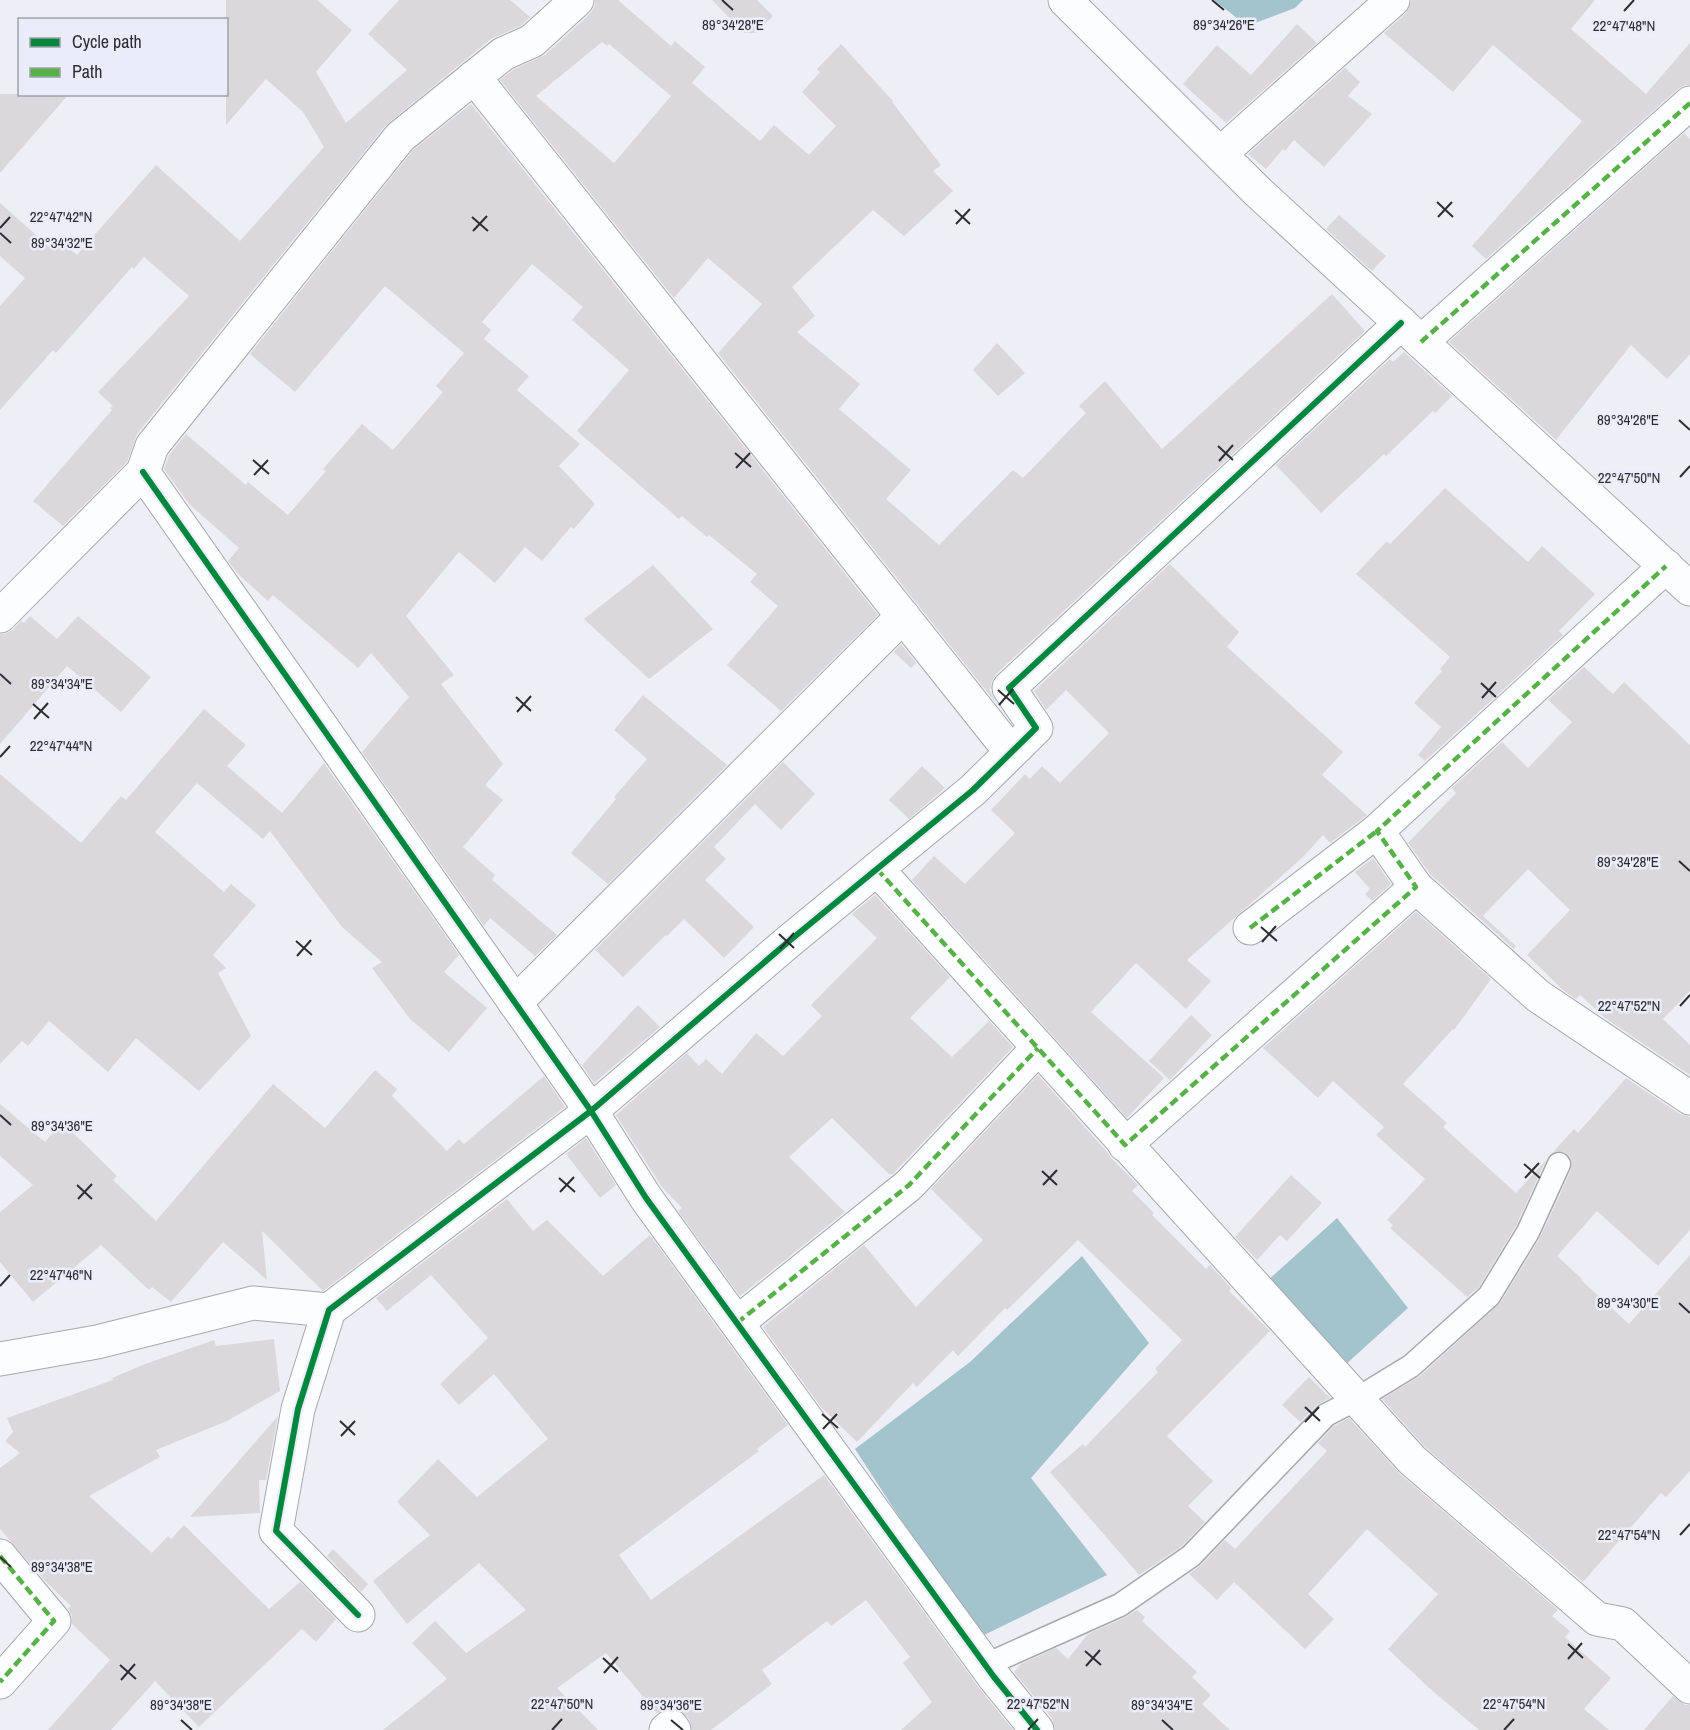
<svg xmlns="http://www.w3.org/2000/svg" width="1690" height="1730" viewBox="0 0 1690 1730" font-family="'Archivo Narrow',sans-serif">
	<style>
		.water { fill: #a4c4cd }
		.building { fill: #dad8db; fill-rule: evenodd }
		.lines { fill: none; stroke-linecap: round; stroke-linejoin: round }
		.lane-casing { stroke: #a6a8ad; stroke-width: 25 }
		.street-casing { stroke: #a6a8ad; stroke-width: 35 }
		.lane { stroke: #fcfdfe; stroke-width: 22 }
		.street { stroke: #fcfdfe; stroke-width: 33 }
		.quiet { stroke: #56b246; stroke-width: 4.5; stroke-dasharray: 9 4.5; stroke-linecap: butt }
		.cycleway-casing { stroke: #eaedf9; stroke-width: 10 }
		.cycleway { stroke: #00873e; stroke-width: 6 }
		.ticks { fill: none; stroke: #2d2e32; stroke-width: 2 }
		.ticks-label { font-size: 15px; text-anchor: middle; fill: #2d2e32; stroke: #eaedf9; stroke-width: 5; stroke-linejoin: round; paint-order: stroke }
	</style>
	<rect width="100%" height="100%" fill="#eeeff6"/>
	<g class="water">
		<path d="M 1214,0 L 1303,0 L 1295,8 L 1247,26 Z"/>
		<path d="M 1337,1218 L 1408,1308 L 1344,1366 L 1266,1282 Z"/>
		<path d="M 1082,1256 L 1149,1343 L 1031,1478 L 1107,1575 L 978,1638 L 855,1449 L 970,1362 Z"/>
	</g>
	<g class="building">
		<path d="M 226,0 L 317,0 L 352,30 L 316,72 L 346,123 L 407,70 L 368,34 L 399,0 L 510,0 L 530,17 L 522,25 L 491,39 L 386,125 L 137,434 L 127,462 L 63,526 L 33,501 L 112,410 L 110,408 L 113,406 L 98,392 L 189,296 L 144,257 L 134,269 L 132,267 L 56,353 L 53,350 L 0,410 L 0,306 L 25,278 L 0,256 L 0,203 L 53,250 L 61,241 L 77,255 L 156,165 L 240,241 L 324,147 L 303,112 L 266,79 L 226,125 Z"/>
		<path d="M 595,0 L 618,0 L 671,46 L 675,41 L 705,67 L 692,83 L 760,141 L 774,125 L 809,155 L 836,126 L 802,92 L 820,72 L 817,69 L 841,44 L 893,101 L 892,102 L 941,165 L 933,171 L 953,191 L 904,236 L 873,210 L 792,287 L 815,316 L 797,332 L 860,384 L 839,409 L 911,470 L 886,499 L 939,545 L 1013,470 L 1023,478 L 1086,413 L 1079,406 L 1105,381 L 1162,449 L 1332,294 L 1365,331 L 996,674 L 992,681 L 990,690 L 996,703 L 718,353 L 762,304 L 708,258 L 674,298 L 500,80 L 513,70 L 545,55 L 590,14 L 595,6 ZM 602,42 L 607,46 L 609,44 L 671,96 L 614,163 L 536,96 Z"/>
		<path d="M 712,0 L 757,0 L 773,16 L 756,33 L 744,33 Z"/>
		<path d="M 1412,0 L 1595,0 L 1571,29 L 1646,94 L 1690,43 L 1690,85 L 1686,85 L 1678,89 L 1486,259 L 1472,246 L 1582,121 L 1493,45 L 1453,92 L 1384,33 L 1405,14 Z"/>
		<path d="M 1297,24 L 1317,43 L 1226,123 L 1183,84 L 1217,45 L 1251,75 Z"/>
		<path d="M 1345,68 L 1360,82 L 1348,96 L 1372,114 L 1324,167 L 1294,140 L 1285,151 L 1283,149 L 1266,169 L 1248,154 Z"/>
		<path d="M 0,94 L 69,94 L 0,173 Z"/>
		<path d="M 471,104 L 878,615 L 781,711 L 727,665 L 778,606 L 750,582 L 757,574 L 709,535 L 707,537 L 682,516 L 679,519 L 577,431 L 629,370 L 572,320 L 583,307 L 532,264 L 482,322 L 491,330 L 484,339 L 529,376 L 517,390 L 580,444 L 559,466 L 595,504 L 574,529 L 571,527 L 542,561 L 525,547 L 495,583 L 459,552 L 406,616 L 454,675 L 441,684 L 503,764 L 485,785 L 503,800 L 463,847 L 495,875 L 492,880 L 557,935 L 535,956 L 490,918 L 484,926 L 362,752 L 409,697 L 371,653 L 358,668 L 273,595 L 268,601 L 238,574 L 228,561 L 239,548 L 189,504 L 164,469 L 169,455 L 186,434 L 246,485 L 248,482 L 288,515 L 326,471 L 323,469 L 362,424 L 393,450 L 443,392 L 436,386 L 464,353 L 385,286 L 295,392 L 250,354 L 413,150 Z"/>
		<path d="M 1684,133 L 1690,139 L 1690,354 L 1667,379 L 1631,345 L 1556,440 L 1449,342 Z"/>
		<path d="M 1339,215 L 1386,256 L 1372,271 L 1326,229 Z"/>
		<path d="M 997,343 L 1025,373 L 998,396 L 973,370 Z"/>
		<path d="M 1404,352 L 1452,396 L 1435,413 L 1433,411 L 1386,456 L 1384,454 L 1321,513 L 1276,465 L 1390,359 L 1393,362 Z"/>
		<path d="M 1445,488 L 1528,562 L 1542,546 L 1595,594 L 1559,631 L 1563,635 L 1425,761 L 1418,755 L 1441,727 L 1414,703 L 1442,671 L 1440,669 L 1450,657 L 1356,574 L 1387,541 L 1390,544 Z"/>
		<path d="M 1170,564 L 1239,632 L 1227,647 L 1343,752 L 1322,775 L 1367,815 L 1330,843 L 1323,835 L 1303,857 L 1187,960 L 1211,981 L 1186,1009 L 1136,963 L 1091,1012 L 1164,1078 L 1127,1118 L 912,880 L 934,856 L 965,884 L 1015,833 L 991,810 L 1025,774 L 1030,779 L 1042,766 L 1060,783 L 1109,733 L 1066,690 L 1046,710 L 1034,691 Z"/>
		<path d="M 653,565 L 713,629 L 649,679 L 584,619 Z"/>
		<path d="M 30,616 L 57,639 L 78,616 L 151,677 L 121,712 L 67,666 L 0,744 L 0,634 L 5,634 L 13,630 L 21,621 L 24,623 Z"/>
		<path d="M 901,644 L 916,663 L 911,668 L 894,652 Z"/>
		<path d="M 1584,667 L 1613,694 L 1624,682 L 1690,745 L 1690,991 L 1663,1019 L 1690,1045 L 1690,1075 L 1605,1018 L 1580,995 L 1576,999 L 1564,991 L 1527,955 L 1570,910 L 1528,869 L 1483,916 L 1516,946 L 1514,949 L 1430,874 L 1408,843 L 1456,793 L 1452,788 L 1502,742 L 1528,768 L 1572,722 L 1548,700 Z"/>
		<path d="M 643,695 L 727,765 L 608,884 L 571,853 L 616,799 L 614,797 L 647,759 L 614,730 Z"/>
		<path d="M 204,709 L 246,745 L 227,766 L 282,813 L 324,763 L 459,955 L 444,972 L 487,1008 L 449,1052 L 410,1019 L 372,968 L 382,962 L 342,927 L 270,831 L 263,839 L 197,783 L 155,832 L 224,892 L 231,884 L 256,905 L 213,955 L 226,968 L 218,973 L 251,1036 L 199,1091 L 136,1038 L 108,1072 L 49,1021 L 28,1046 L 22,1041 L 0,1064 L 0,774 L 81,843 L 121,796 L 126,800 Z"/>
		<path d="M 783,762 L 815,794 L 781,830 L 755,804 L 714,847 L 726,859 L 705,880 L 754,927 L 724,958 L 684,919 L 667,936 L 666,935 L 623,977 L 595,950 Z"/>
		<path d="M 922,766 L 945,788 L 909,819 L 889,800 Z"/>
		<path d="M 1373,858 L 1391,884 L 1372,901 L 1365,894 L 1370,889 L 1355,872 Z"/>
		<path d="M 875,895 L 950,977 L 910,1018 L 952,1057 L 989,1021 L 1013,1047 L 893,1174 L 889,1174 L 832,1118 L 789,1157 L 845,1212 L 740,1296 L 678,1211 L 682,1208 L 662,1187 L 616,1115 L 687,1053 L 699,1066 L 706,1059 L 722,1074 L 756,1033 L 783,1056 L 822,1016 L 811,1005 L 877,938 L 852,914 Z"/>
		<path d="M 1416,912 L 1491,979 L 1454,1030 L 1453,1029 L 1403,1084 L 1447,1123 L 1443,1127 L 1516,1193 L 1546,1160 L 1516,1226 L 1479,1287 L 1467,1297 L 1390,1228 L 1393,1225 L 1387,1220 L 1425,1179 L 1376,1135 L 1384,1127 L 1333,1081 L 1318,1098 L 1263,1048 Z"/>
		<path d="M 638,1005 L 660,1027 L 594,1083 L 582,1065 Z"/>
		<path d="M 1191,1015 L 1212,1035 L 1170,1080 L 1149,1061 Z"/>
		<path d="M 375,1070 L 397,1089 L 392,1096 L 447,1151 L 459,1139 L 464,1144 L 544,1076 L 565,1107 L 323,1291 L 262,1231 L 267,1280 L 223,1242 L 171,1302 L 152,1287 L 149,1290 L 101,1245 L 33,1302 L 0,1262 L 0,1212 L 33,1185 L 0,1156 L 0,1104 L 45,1142 L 62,1122 L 117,1176 L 113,1180 L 156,1221 L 273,1084 L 325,1128 Z"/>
		<path d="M 1038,1075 L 1108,1153 L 1111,1158 L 1138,1185 L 1132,1191 L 1154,1213 L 1152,1215 L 1206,1269 L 1210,1265 L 1231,1288 L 1229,1291 L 1270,1331 L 1167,1436 L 1213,1481 L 1188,1506 L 1205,1522 L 1182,1546 L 1139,1575 L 1050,1472 L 1083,1444 L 1085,1447 L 1158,1372 L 1155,1369 L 1182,1340 L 1078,1240 L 1007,1310 L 1005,1308 L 958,1356 L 953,1350 L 917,1387 L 913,1383 L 857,1442 L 821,1407 L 763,1327 L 864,1245 L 916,1307 L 983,1240 L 931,1189 Z"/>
		<path d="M 1626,1078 L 1680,1114 L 1690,1117 L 1690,1230 L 1658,1266 L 1597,1211 L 1557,1256 L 1582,1279 L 1581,1280 L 1629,1324 L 1690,1255 L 1690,1471 L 1666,1497 L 1661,1493 L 1583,1582 L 1425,1447 L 1382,1399 L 1420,1376 L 1500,1303 L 1540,1238 L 1571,1170 L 1572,1162 L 1570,1156 L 1564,1152 L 1558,1151 L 1553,1152 L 1574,1129 L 1578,1133 Z"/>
		<path d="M 586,1138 L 616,1185 L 600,1198 L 566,1154 Z"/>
		<path d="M 1291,1175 L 1322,1203 L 1287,1241 L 1280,1235 L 1257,1260 L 1235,1237 Z"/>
		<path d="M 507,1199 L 533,1231 L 547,1220 L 603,1276 L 650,1235 L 788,1425 L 757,1449 L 759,1451 L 619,1555 L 651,1600 L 824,1475 L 979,1688 L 1013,1730 L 901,1730 L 932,1702 L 903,1663 L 910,1657 L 866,1600 L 831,1626 L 827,1621 L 762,1670 L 772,1684 L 711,1730 L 692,1730 L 689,1719 L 678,1709 L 668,1708 L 657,1713 L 606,1653 L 557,1688 L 598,1730 L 383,1730 L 447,1679 L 412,1643 L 435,1621 L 466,1653 L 526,1610 L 479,1563 L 407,1624 L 373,1581 L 430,1535 L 397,1502 L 438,1459 L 477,1497 L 548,1439 L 494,1374 L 459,1405 L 440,1384 L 488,1338 L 431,1275 L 387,1311 L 376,1298 Z"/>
		<path d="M 274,1339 L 280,1391 L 227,1421 L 156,1450 L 160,1457 L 89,1496 L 152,1553 L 168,1536 L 171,1539 L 184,1525 L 269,1609 L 300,1582 L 336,1619 L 316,1642 L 302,1629 L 199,1727 L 155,1681 L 111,1730 L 48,1730 L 110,1660 L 72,1624 L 72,1616 L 68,1608 L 71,1606 L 47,1583 L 0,1529 L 0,1468 L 20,1453 L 5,1441 L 13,1432 L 7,1418 L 113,1380 L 112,1378 L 145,1364 L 214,1340 L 216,1346 Z"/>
		<path d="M 1309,1377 L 1330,1398 L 1317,1405 L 1300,1422 L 1282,1405 Z"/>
		<path d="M 278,1416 L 266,1480 L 259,1480 L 260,1513 L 190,1517 Z"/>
		<path d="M 1349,1418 L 1400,1474 L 1558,1610 L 1552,1616 L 1570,1631 L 1565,1637 L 1611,1678 L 1584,1709 L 1609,1730 L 1479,1730 L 1428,1687 L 1388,1649 L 1438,1594 L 1367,1529 L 1308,1594 L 1334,1619 L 1305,1649 L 1234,1582 L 1217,1600 L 1189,1574 L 1201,1565 L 1225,1540 L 1235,1549 L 1327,1451 L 1318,1443 L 1334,1426 Z"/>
		<path d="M 333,1549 L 368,1584 L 361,1592 L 327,1556 Z"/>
		<path d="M 1137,1610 L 1145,1617 L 1142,1621 L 1197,1672 L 1192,1677 L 1211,1695 L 1202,1704 L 1230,1730 L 1055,1730 L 1052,1718 L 1014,1672 L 1021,1664 L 1056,1648 L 1068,1659 L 1088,1634 L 1126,1617 Z"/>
		<path d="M 1673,1696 L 1685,1705 L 1690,1705 L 1690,1730 L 1644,1730 Z"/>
	</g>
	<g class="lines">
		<defs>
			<path id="lane" d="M 986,1665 L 1120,1605 L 1191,1556 L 1326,1415 L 1357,1399 L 1411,1366 L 1489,1296 L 1528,1232 L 1559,1164"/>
			<g id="street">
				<path d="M 1065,0 L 1257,191 L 1690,589"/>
				<path d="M 474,77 L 1011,752"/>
				<path d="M 1220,154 L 1393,0"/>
				<path d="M 1421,342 L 1690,103"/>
				<path d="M 143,472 L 591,1111 L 788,942 L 973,790 L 1036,728 L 1009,688 L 1401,323"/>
				<path d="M 0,616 L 143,472 L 152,446 L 400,137 L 503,54 L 532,41 L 577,0"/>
				<path d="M 877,869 L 1412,1460 L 1597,1619 L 1623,1624 L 1690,1687"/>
				<path d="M 1416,887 L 1538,996 L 1690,1098"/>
				<path d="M 1250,928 L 1377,831"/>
				<path d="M 515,1003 L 903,616"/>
				<path d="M 1125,1145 L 1416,887 L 1377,831 L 1666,566"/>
				<path d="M 737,1323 L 909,1185 L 1038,1048"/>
				<path d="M 0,1359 L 97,1342 L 253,1303 L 329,1310"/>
				<path d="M 0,1556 L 54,1621 L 0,1682"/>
				<path d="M 358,1615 L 276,1531 L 298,1409 L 329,1310 L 591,1111 L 646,1198 L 994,1677 L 1037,1730"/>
				<path d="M 666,1730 L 671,1726 L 674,1730"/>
			</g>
		</defs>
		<use href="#lane" class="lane-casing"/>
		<use href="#street" class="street-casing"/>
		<use href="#lane" class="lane"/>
		<use href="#street" class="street"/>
		<g class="quiet">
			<path d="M 1421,342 L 1690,103"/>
			<path d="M 877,869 L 1125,1145 L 1416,887 L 1377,831 L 1666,566"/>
			<path d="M 1250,928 L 1377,831"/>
			<path d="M 737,1323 L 909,1185 L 1038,1048"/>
			<path d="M 0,1556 L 54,1621 L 0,1682"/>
		</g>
		<defs>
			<g id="cycleway">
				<path d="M 143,472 L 591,1111 L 788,942 L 973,790 L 1036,728 L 1009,688 L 1401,323"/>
				<path d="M 358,1615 L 276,1531 L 298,1409 L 329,1310 L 591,1111 L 646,1198 L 994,1677 L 1037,1730"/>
			</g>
		</defs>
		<use href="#cycleway" class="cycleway-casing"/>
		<use href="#cycleway" class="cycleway"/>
	</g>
	<path class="ticks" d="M 722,0 L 733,10M 1212,0 L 1224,10M 1624,11 L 1634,0M 1437,202 L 1453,217M 955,210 L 970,224M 472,217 L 488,231M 1438,217 L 1452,202M 956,224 L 970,209M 0,228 L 10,217M 473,231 L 487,216M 0,233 L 11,243M 1679,420 L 1690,430M 1218,446 L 1233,460M 735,453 L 751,467M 253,460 L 269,474M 1219,461 L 1233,445M 736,468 L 750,453M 254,475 L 268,460M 1680,477 L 1690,466M 0,674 L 11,684M 1481,683 L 1496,697M 998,690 L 1014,704M 516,697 L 531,711M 1482,698 L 1496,682M 33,704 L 49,718M 999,705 L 1013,689M 517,712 L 531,696M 34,719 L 48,703M 0,757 L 10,746M 1679,861 L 1690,871M 1261,927 L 1277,941M 779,934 L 794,948M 296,941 L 312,955M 1262,942 L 1276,926M 780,949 L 794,933M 297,956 L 311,940M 1680,1006 L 1690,995M 0,1115 L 11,1125M 1524,1164 L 1540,1178M 1042,1171 L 1057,1185M 559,1178 L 575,1192M 1525,1178 L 1539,1163M 77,1185 L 92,1199M 1043,1185 L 1057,1170M 560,1192 L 574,1177M 78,1199 L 92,1184M 0,1286 L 10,1275M 1679,1303 L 1690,1313M 1305,1407 L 1320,1421M 822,1414 L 838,1428M 340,1421 L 355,1435M 1305,1422 L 1319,1407M 823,1429 L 837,1414M 341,1436 L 355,1421M 1680,1535 L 1690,1524M 0,1557 L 11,1567M 1568,1644 L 1583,1658M 1085,1651 L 1101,1665M 603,1658 L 618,1672M 1568,1659 L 1582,1643M 120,1665 L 136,1679M 1086,1666 L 1100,1650M 604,1673 L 618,1657M 121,1680 L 135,1664M 181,1720 L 192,1730M 671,1720 L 683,1730M 1162,1720 L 1173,1730M 552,1730 L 562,1719M 1028,1730 L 1038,1719M 1504,1730 L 1514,1719"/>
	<g class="ticks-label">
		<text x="733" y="30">89°34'28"E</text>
		<text x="1224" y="30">89°34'26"E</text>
		<text x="1624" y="31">22°47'48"N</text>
		<text x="61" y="222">22°47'42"N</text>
		<text x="62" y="248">89°34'32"E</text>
		<text x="1628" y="425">89°34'26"E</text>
		<text x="1629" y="483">22°47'50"N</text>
		<text x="62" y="689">89°34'34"E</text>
		<text x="61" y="751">22°47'44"N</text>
		<text x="1628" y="867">89°34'28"E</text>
		<text x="1629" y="1011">22°47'52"N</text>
		<text x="62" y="1131">89°34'36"E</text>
		<text x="61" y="1280">22°47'46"N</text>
		<text x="1628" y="1308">89°34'30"E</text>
		<text x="1629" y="1540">22°47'54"N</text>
		<text x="62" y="1572">89°34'38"E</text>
		<text x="562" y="1709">22°47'50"N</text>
		<text x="1038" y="1709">22°47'52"N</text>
		<text x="1514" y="1709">22°47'54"N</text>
		<text x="181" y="1710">89°34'38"E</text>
		<text x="671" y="1710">89°34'36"E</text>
		<text x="1162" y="1710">89°34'34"E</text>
	</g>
	<rect x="18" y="18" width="210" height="78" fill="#eaedf9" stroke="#9ea1a9" stroke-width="1.5"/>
	<rect x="30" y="38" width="30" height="9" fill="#00873e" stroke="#9ea1a9" stroke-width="1.5"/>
	<text x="72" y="48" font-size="18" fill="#2d2e32">Cycle path</text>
	<rect x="30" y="68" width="30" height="9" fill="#56b246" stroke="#9ea1a9" stroke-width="1.5"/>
	<text x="72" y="78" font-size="18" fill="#2d2e32">Path</text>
</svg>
